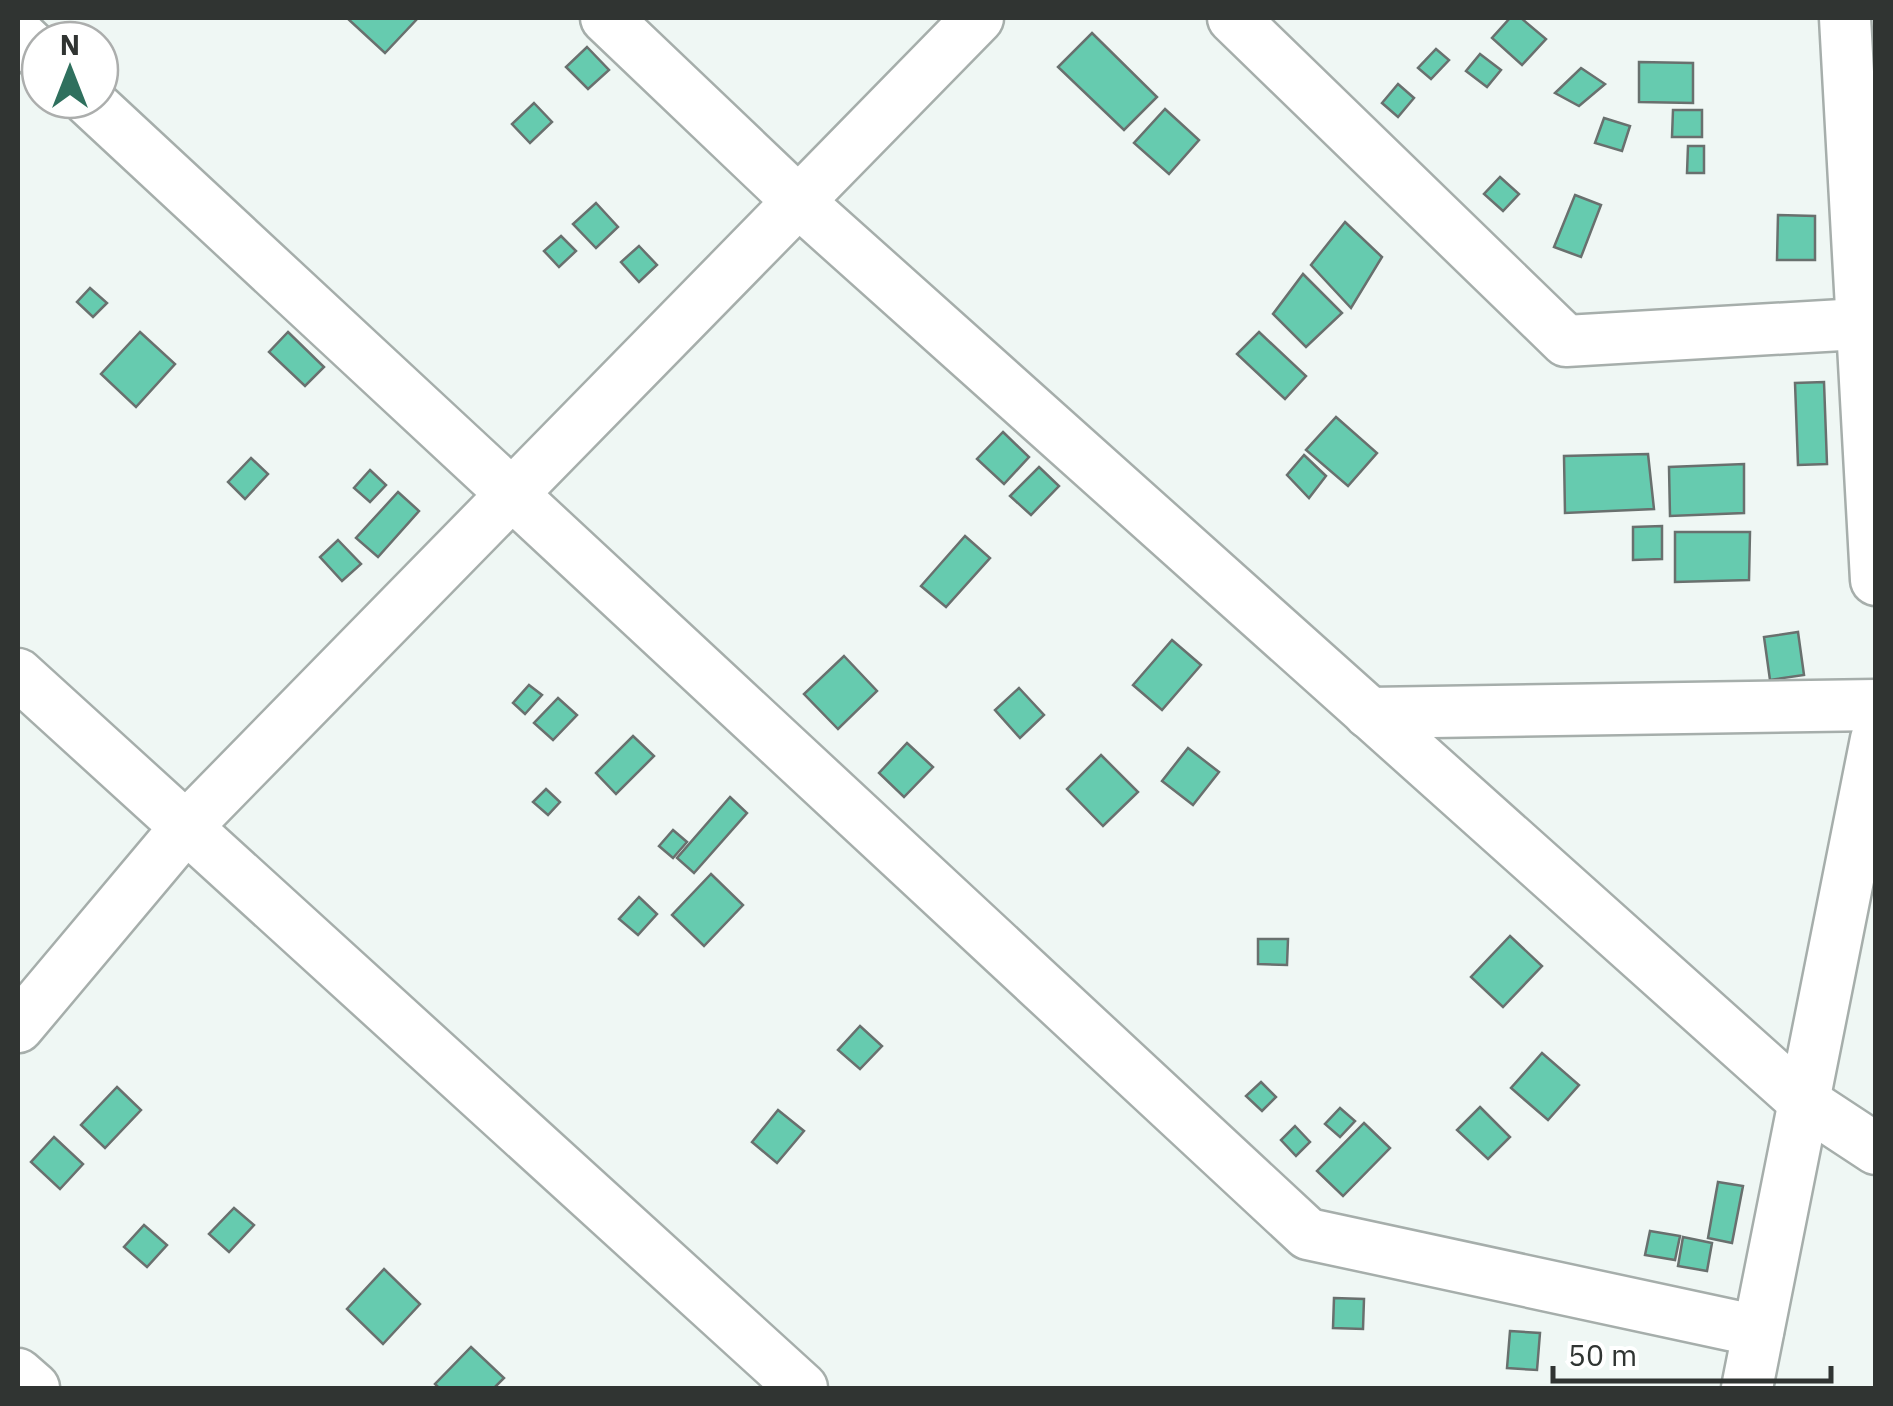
<svg xmlns="http://www.w3.org/2000/svg" width="1893" height="1406" viewBox="0 0 1893 1406" font-family="'IBM Plex Sans',sans-serif">
	<style>
		.building { fill: #66cbaf; stroke: #69706e; stroke-width: 2.5 }
		.lines { fill: none; stroke-linecap: round; stroke-linejoin: round }
		.minor-casing { stroke: #a6aeab; stroke-width: 55 }
		.minor { stroke: #fff; stroke-width: 50 }
	</style>
	<rect width="100%" height="100%" fill="#eff7f4"/>
	<g class="building">
		<path d="M 347,18 L 418,18 L 385,53 Z"/>
		<path d="M 1510,18 L 1521,18 L 1546,39 L 1522,65 L 1492,38 Z"/>
		<path d="M 1092,33 L 1157,97 L 1124,130 L 1058,67 Z"/>
		<path d="M 587,47 L 609,70 L 588,89 L 566,67 Z"/>
		<path d="M 1436,49 L 1449,60 L 1431,79 L 1418,68 Z"/>
		<path d="M 1480,54 L 1501,70 L 1487,87 L 1466,71 Z"/>
		<path d="M 1639,62 L 1693,63 L 1693,103 L 1639,102 Z"/>
		<path d="M 1581,68 L 1605,84 L 1579,106 L 1555,93 Z"/>
		<path d="M 1398,84 L 1414,98 L 1398,117 L 1382,103 Z"/>
		<path d="M 534,103 L 552,122 L 530,143 L 512,124 Z"/>
		<path d="M 1165,109 L 1199,140 L 1169,174 L 1134,143 Z"/>
		<path d="M 1673,110 L 1702,110 L 1702,137 L 1672,137 Z"/>
		<path d="M 1604,118 L 1630,126 L 1622,151 L 1595,143 Z"/>
		<path d="M 1688,146 L 1704,146 L 1704,173 L 1687,173 Z"/>
		<path d="M 1500,177 L 1519,194 L 1503,211 L 1484,194 Z"/>
		<path d="M 1575,195 L 1601,205 L 1581,257 L 1554,247 Z"/>
		<path d="M 596,203 L 618,227 L 596,248 L 573,224 Z"/>
		<path d="M 1778,215 L 1815,216 L 1815,260 L 1777,260 Z"/>
		<path d="M 1345,222 L 1382,257 L 1351,308 L 1311,265 Z"/>
		<path d="M 561,236 L 576,251 L 559,267 L 544,251 Z"/>
		<path d="M 639,246 L 657,265 L 639,282 L 621,262 Z"/>
		<path d="M 1303,274 L 1342,313 L 1306,347 L 1273,314 Z"/>
		<path d="M 90,288 L 107,303 L 93,317 L 77,302 Z"/>
		<path d="M 140,332 L 175,364 L 136,407 L 101,374 Z"/>
		<path d="M 288,332 L 324,367 L 305,386 L 269,352 Z"/>
		<path d="M 1259,332 L 1306,376 L 1285,399 L 1237,354 Z"/>
		<path d="M 1824,382 L 1827,464 L 1798,465 L 1795,383 Z"/>
		<path d="M 1336,417 L 1377,453 L 1348,486 L 1306,450 Z"/>
		<path d="M 1003,432 L 1029,457 L 1004,484 L 977,459 Z"/>
		<path d="M 1648,454 L 1654,509 L 1565,513 L 1564,456 Z"/>
		<path d="M 1304,455 L 1326,476 L 1309,498 L 1287,475 Z"/>
		<path d="M 251,458 L 268,474 L 245,499 L 228,482 Z"/>
		<path d="M 1744,464 L 1744,513 L 1670,516 L 1669,467 Z"/>
		<path d="M 1039,467 L 1059,486 L 1031,515 L 1010,496 Z"/>
		<path d="M 370,470 L 386,485 L 370,502 L 354,488 Z"/>
		<path d="M 398,492 L 419,511 L 378,557 L 356,538 Z"/>
		<path d="M 1662,526 L 1662,559 L 1633,560 L 1633,527 Z"/>
		<path d="M 1675,532 L 1750,532 L 1749,580 L 1675,582 Z"/>
		<path d="M 965,536 L 990,558 L 946,607 L 921,586 Z"/>
		<path d="M 338,540 L 361,564 L 342,581 L 320,557 Z"/>
		<path d="M 1798,632 L 1804,675 L 1770,680 L 1764,637 Z"/>
		<path d="M 1172,640 L 1201,665 L 1162,710 L 1133,685 Z"/>
		<path d="M 844,656 L 877,691 L 838,729 L 804,694 Z"/>
		<path d="M 529,685 L 542,695 L 525,714 L 513,703 Z"/>
		<path d="M 1019,688 L 1044,715 L 1020,738 L 995,710 Z"/>
		<path d="M 558,698 L 577,715 L 553,740 L 534,723 Z"/>
		<path d="M 633,736 L 654,756 L 616,794 L 596,773 Z"/>
		<path d="M 907,743 L 933,767 L 904,797 L 879,773 Z"/>
		<path d="M 1188,748 L 1219,772 L 1193,805 L 1162,781 Z"/>
		<path d="M 1101,755 L 1138,792 L 1103,826 L 1067,789 Z"/>
		<path d="M 546,789 L 560,802 L 548,815 L 533,802 Z"/>
		<path d="M 730,797 L 747,813 L 694,873 L 677,858 Z"/>
		<path d="M 673,830 L 687,842 L 673,858 L 659,846 Z"/>
		<path d="M 711,874 L 743,905 L 704,946 L 672,915 Z"/>
		<path d="M 639,897 L 657,914 L 638,935 L 619,919 Z"/>
		<path d="M 1510,936 L 1542,966 L 1503,1007 L 1471,977 Z"/>
		<path d="M 1258,939 L 1288,939 L 1287,965 L 1258,964 Z"/>
		<path d="M 860,1026 L 882,1046 L 860,1069 L 838,1050 Z"/>
		<path d="M 1542,1053 L 1579,1085 L 1548,1120 L 1511,1088 Z"/>
		<path d="M 1261,1082 L 1276,1097 L 1262,1111 L 1246,1096 Z"/>
		<path d="M 117,1087 L 141,1110 L 105,1148 L 81,1125 Z"/>
		<path d="M 1480,1107 L 1510,1137 L 1488,1159 L 1457,1130 Z"/>
		<path d="M 1340,1108 L 1355,1121 L 1340,1137 L 1325,1124 Z"/>
		<path d="M 778,1110 L 804,1131 L 777,1163 L 752,1142 Z"/>
		<path d="M 1364,1123 L 1390,1148 L 1343,1196 L 1317,1171 Z"/>
		<path d="M 1295,1126 L 1310,1142 L 1296,1156 L 1281,1140 Z"/>
		<path d="M 54,1137 L 83,1164 L 60,1189 L 31,1162 Z"/>
		<path d="M 1718,1182 L 1743,1186 L 1732,1243 L 1708,1238 Z"/>
		<path d="M 234,1208 L 254,1225 L 229,1252 L 209,1234 Z"/>
		<path d="M 144,1225 L 167,1245 L 147,1267 L 124,1247 Z"/>
		<path d="M 1650,1231 L 1680,1236 L 1675,1260 L 1645,1255 Z"/>
		<path d="M 1683,1237 L 1712,1243 L 1707,1271 L 1678,1266 Z"/>
		<path d="M 384,1269 L 420,1304 L 383,1344 L 347,1309 Z"/>
		<path d="M 1334,1298 L 1364,1299 L 1363,1329 L 1333,1328 Z"/>
		<path d="M 1510,1331 L 1540,1333 L 1537,1370 L 1507,1368 Z"/>
		<path d="M 471,1347 L 504,1378 L 494,1388 L 439,1388 L 435,1384 Z"/>
	</g>
	<g class="lines">
		<defs>
			<g id="minor">
				<path d="M 606,18 L 798,201 L 1803,1101 L 1876,1149"/>
				<path d="M 1233,18 L 1566,341 L 1876,323"/>
				<path d="M 1845,18 L 1876,580"/>
				<path d="M 18,34 L 40,55"/>
				<path d="M 88,100 L 1308,1234 L 1758,1331"/>
				<path d="M 18,674 L 802,1388"/>
				<path d="M 1369,713 L 1876,705"/>
				<path d="M 18,1027 L 186,827 L 978,18"/>
				<path d="M 18,1374 L 34,1388"/>
				<path d="M 1747,1388 L 1876,739"/>
			</g>
		</defs>
		<use href="#minor" class="minor-casing"/>
		<use href="#minor" class="minor"/>
	</g>
	<rect width="1893" height="1406" fill="none" stroke="#303432" stroke-width="40"/>
	<g transform="translate(70 70)"><circle r="48" fill="#ffffff" stroke="#acaead" stroke-width="2.5"/>
	<path d="M0-8L18 38L0 25L-18 38Z" fill="#2f705e"/>
	<text y="-15" font-size="28" font-weight="bold" text-anchor="middle" fill="#303432">N</text>
	</g>
	<path d="M1553 1366v15h278v-15" fill="none" stroke="#303432" stroke-width="5"/>
	<text x="1568" y="1366" font-size="30" fill="#303432" stroke="#ffffff" stroke-width="8" paint-order="stroke">50 m</text>
</svg>
